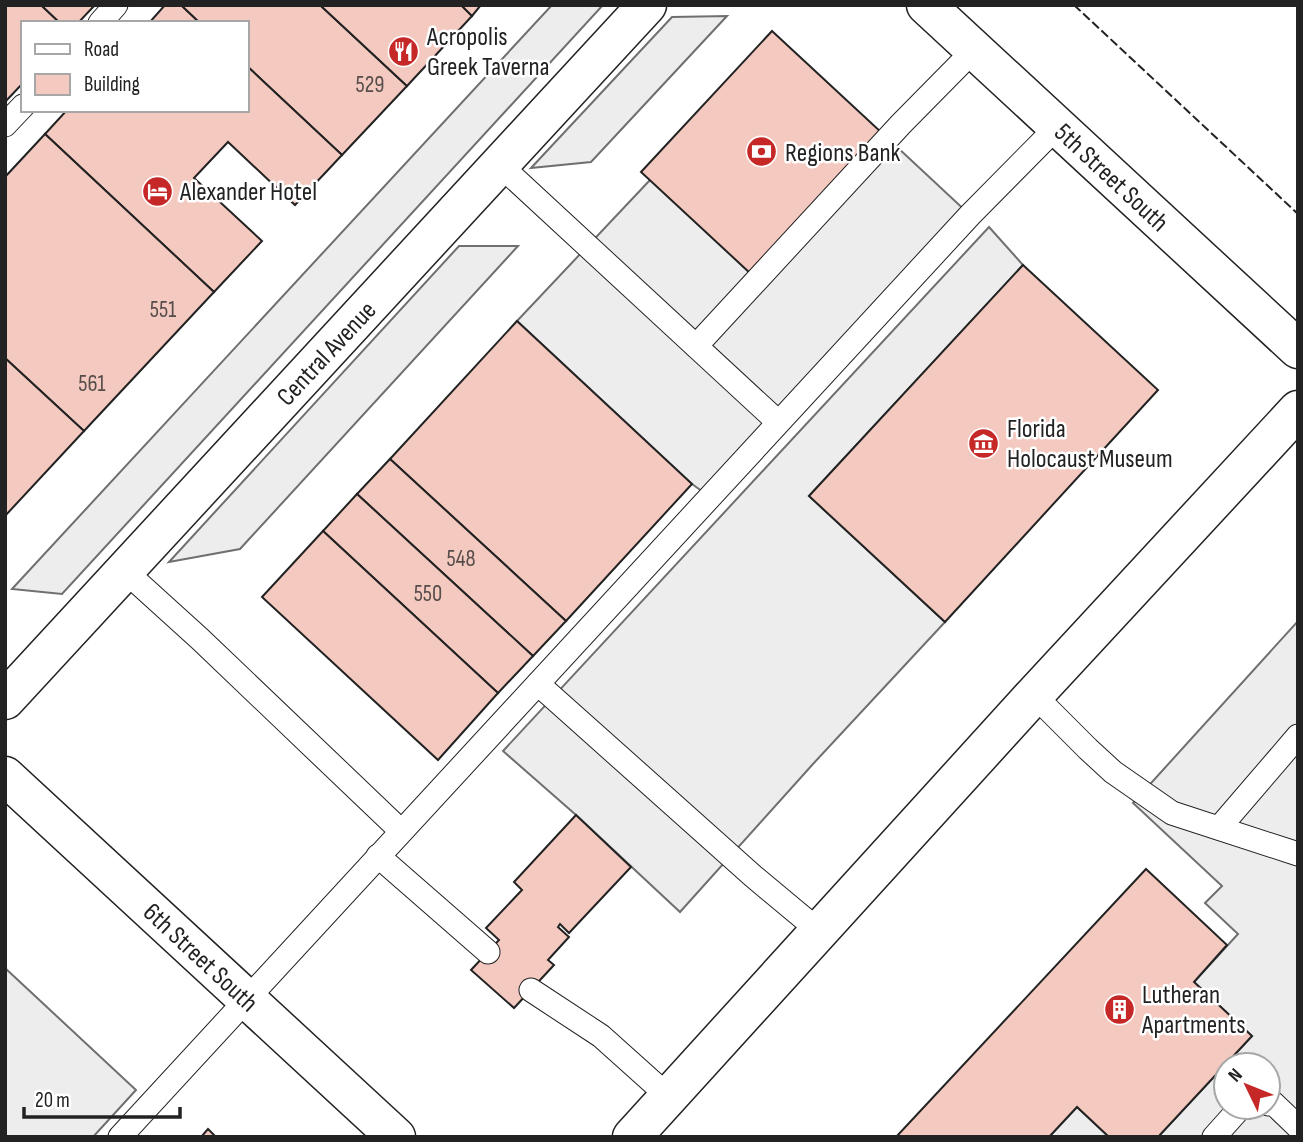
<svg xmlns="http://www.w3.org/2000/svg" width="1303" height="1142" viewBox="0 0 1303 1142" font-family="'Sofia Sans Condensed',sans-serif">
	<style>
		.parking { fill: #ededed; stroke: #6f6f6f; stroke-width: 2; fill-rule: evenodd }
		.building { fill: #f3c9c0; stroke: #222; stroke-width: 2 }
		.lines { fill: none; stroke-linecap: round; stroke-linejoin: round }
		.service-casing { stroke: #222; stroke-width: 25 }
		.minor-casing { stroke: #222; stroke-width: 41 }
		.tertiary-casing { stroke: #222; stroke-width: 41 }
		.primary-casing { stroke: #222; stroke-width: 41 }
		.service { stroke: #fff; stroke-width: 23 }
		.minor { stroke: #fff; stroke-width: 38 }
		.tertiary { stroke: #fff; stroke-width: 38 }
		.primary { stroke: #fff; stroke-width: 38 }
		.fence { stroke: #222; stroke-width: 2; stroke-dasharray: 9 3.5; stroke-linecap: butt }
		.labels { text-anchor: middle; stroke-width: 5; stroke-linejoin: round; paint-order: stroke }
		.number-label { font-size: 23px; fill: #564c4a }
		.poi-label { font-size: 26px; fill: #222; stroke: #fff; text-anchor: start }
		.street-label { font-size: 26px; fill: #222; stroke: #fff }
	</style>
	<rect width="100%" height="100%" fill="#fff"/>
	<g class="parking">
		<path d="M 552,5 L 603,5 L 62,594 L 12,589 Z"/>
		<path d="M 727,16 L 591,162 L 531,168 L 672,17 Z"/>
		<path d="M 882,133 L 970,215 L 710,497 L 692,484 L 517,321 L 650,180 Z"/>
		<path d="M 989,227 L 1023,265 L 809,496 L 945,622 L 813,764 L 680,912 L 576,815 L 503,751 Z"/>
		<path d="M 459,246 L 518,246 L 240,549 L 169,562 Z"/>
		<path d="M 1298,621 L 1298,1137 L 1158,1137 L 1252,1036 L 1194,982 L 1238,934 L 1205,903 L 1222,886 L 1133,803 ZM 1226,1065 L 1268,1065 L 1268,1107 L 1226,1107 Z"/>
		<path d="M 5,968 L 136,1090 L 93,1137 L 5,1137 Z"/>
		<path d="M 1077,1107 L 1109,1137 L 1049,1137 Z"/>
	</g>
	<g class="building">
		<path d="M 5,5 L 41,5 L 60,23 L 23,23 L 23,83 L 5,102 Z"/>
		<path d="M 41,5 L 95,5 L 78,23 L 60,23 Z"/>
		<path d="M 165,5 L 181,5 L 200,23 L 149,23 Z"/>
		<path d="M 181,5 L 320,5 L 407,86 L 342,155 L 247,66 L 247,23 L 200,23 Z"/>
		<path d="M 320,5 L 461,5 L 472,16 L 407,86 Z"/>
		<path d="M 461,5 L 481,5 L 472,16 Z"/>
		<path d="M 772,31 L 882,133 L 751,274 L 641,172 Z"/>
		<path d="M 247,66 L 342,155 L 295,205 L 228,142 L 194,178 L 262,241 L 214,292 L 45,134 L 67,110 L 247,110 Z"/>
		<path d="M 45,134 L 214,292 L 84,431 L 5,358 L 5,177 Z"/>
		<path d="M 1023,265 L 1158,390 L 945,622 L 809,496 Z"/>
		<path d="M 517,321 L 692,484 L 566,621 L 390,459 Z"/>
		<path d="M 5,358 L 84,431 L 5,516 Z"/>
		<path d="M 390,459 L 566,621 L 533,656 L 357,494 Z"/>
		<path d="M 357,494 L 533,656 L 498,693 L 323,531 Z"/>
		<path d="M 323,531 L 498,693 L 438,760 L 262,597 Z"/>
		<path d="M 576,815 L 631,867 L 569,933 L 560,924 L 558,927 L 569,937 L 548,960 L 554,965 L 514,1008 L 471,970 L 499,940 L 486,928 L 522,890 L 514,882 Z"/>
		<path d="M 1146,869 L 1227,945 L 1194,982 L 1252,1036 L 1158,1137 L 1109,1137 L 1077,1107 L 1049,1137 L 896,1137 Z"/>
		<path d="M 208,1129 L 216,1137 L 201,1137 Z"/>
	</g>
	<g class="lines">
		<defs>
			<g id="service">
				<path d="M 100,23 L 116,5"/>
				<path d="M 5,125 L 23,106"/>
				<path d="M 500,165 L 778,422"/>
				<path d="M 696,346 L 901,124 L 974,50"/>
				<path d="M 125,571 L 200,639 L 401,831"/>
				<path d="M 538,684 L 753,876 L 819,931"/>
				<path d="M 1034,695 L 1088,749 L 1113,772 L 1172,813 L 1298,854"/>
				<path d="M 1219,828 L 1298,736"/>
				<path d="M 378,856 L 488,952"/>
				<path d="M 531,990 L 601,1036 L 669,1097"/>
				<path d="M 1268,1104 L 1273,1103 L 1298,1127"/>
				<path d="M 120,1137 L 970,215 L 1057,127"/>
				<path d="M 1214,1137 L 1240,1108 L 1249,1107"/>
			</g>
			<path id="minor" d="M 926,5 L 1298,349"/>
			<g id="tertiary">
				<path d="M 5,700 L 647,5"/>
				<path d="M 5,776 L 396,1137"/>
			</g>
			<path id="primary" d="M 632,1137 L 1034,695 L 1298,410"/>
		</defs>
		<use href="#service" class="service-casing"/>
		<use href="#minor" class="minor-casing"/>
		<use href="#tertiary" class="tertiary-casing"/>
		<use href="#primary" class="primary-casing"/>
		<use href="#service" class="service"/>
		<use href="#minor" class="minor"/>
		<use href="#tertiary" class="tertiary"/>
		<use href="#primary" class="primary"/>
		<path class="fence" d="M 1074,5 L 1298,214"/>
	</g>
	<defs>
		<symbol id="restaurant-disc" viewBox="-11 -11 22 22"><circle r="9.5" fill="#c62828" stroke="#fff"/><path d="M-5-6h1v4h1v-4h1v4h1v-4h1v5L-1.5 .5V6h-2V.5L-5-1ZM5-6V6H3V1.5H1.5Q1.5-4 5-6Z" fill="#fff"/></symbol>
		<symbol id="bank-disc" viewBox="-11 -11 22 22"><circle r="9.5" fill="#c62828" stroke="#fff"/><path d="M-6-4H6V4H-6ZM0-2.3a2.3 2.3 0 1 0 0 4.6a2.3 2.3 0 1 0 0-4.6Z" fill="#fff"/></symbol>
		<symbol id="hotel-disc" viewBox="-11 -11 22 22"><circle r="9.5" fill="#c62828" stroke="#fff"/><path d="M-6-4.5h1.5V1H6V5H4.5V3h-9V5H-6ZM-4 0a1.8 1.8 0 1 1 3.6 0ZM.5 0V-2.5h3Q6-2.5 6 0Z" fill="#fff"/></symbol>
		<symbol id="museum-disc" viewBox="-11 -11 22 22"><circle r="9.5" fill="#c62828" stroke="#fff"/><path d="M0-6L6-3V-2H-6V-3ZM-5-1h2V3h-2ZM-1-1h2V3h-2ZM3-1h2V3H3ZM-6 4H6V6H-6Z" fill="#fff"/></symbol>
		<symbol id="building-disc" viewBox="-11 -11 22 22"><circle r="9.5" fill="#c62828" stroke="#fff"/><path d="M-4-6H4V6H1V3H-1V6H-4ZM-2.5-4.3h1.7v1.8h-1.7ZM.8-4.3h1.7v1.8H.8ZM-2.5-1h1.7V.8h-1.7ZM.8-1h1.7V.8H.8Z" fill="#fff"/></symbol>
	</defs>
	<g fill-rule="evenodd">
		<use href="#restaurant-disc" x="386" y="34" width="35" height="35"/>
		<use href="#bank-disc" x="744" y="134" width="35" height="35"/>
		<use href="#hotel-disc" x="140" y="174" width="35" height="35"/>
		<use href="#museum-disc" x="966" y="426" width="35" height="35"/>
		<use href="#building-disc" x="1102" y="992" width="35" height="35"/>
	</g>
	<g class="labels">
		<g class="number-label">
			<text x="370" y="92">529</text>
			<text x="163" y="317">551</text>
			<text x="92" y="391">561</text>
			<text x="461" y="566">548</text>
			<text x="428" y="601">550</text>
		</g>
		<g class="poi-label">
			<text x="427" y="45">Acropolis<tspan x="427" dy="30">Greek Taverna</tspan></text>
			<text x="785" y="161">Regions Bank</text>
			<text x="180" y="200">Alexander Hotel</text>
			<text x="1007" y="437">Florida<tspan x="1007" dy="30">Holocaust Museum</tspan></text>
			<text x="1142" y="1003">Lutheran<tspan x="1142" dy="30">Apartments</tspan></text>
		</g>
		<g class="street-label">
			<text transform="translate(1112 177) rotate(43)" y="9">5th Street South</text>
			<text transform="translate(326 353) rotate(-47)" y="9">Central Avenue</text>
			<text transform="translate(201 957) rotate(43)" y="9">6th Street South</text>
		</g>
	</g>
	<rect width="1303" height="1142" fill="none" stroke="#222222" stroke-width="14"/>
	<rect x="21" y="21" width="228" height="91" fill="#ffffff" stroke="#a7a7a7" stroke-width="2"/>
	<rect x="35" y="44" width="35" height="10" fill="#ffffff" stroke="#a7a7a7" stroke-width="2"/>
	<text x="84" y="56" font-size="21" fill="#222222">Road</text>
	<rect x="35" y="74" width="35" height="21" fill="#f3c9c0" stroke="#a7a7a7" stroke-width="2"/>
	<text x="84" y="91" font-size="21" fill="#222222">Building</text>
	<g transform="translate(1247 1086) rotate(313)"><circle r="33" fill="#ffffff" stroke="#a7a7a7" stroke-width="2"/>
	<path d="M0-5L12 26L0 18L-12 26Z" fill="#c62828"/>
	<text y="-10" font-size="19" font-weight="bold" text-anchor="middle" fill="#222222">N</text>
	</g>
	<path d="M24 1107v10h156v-10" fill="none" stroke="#222222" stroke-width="3.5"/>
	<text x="35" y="1107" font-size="21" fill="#222222" stroke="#ffffff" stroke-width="5" paint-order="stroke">20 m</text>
</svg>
